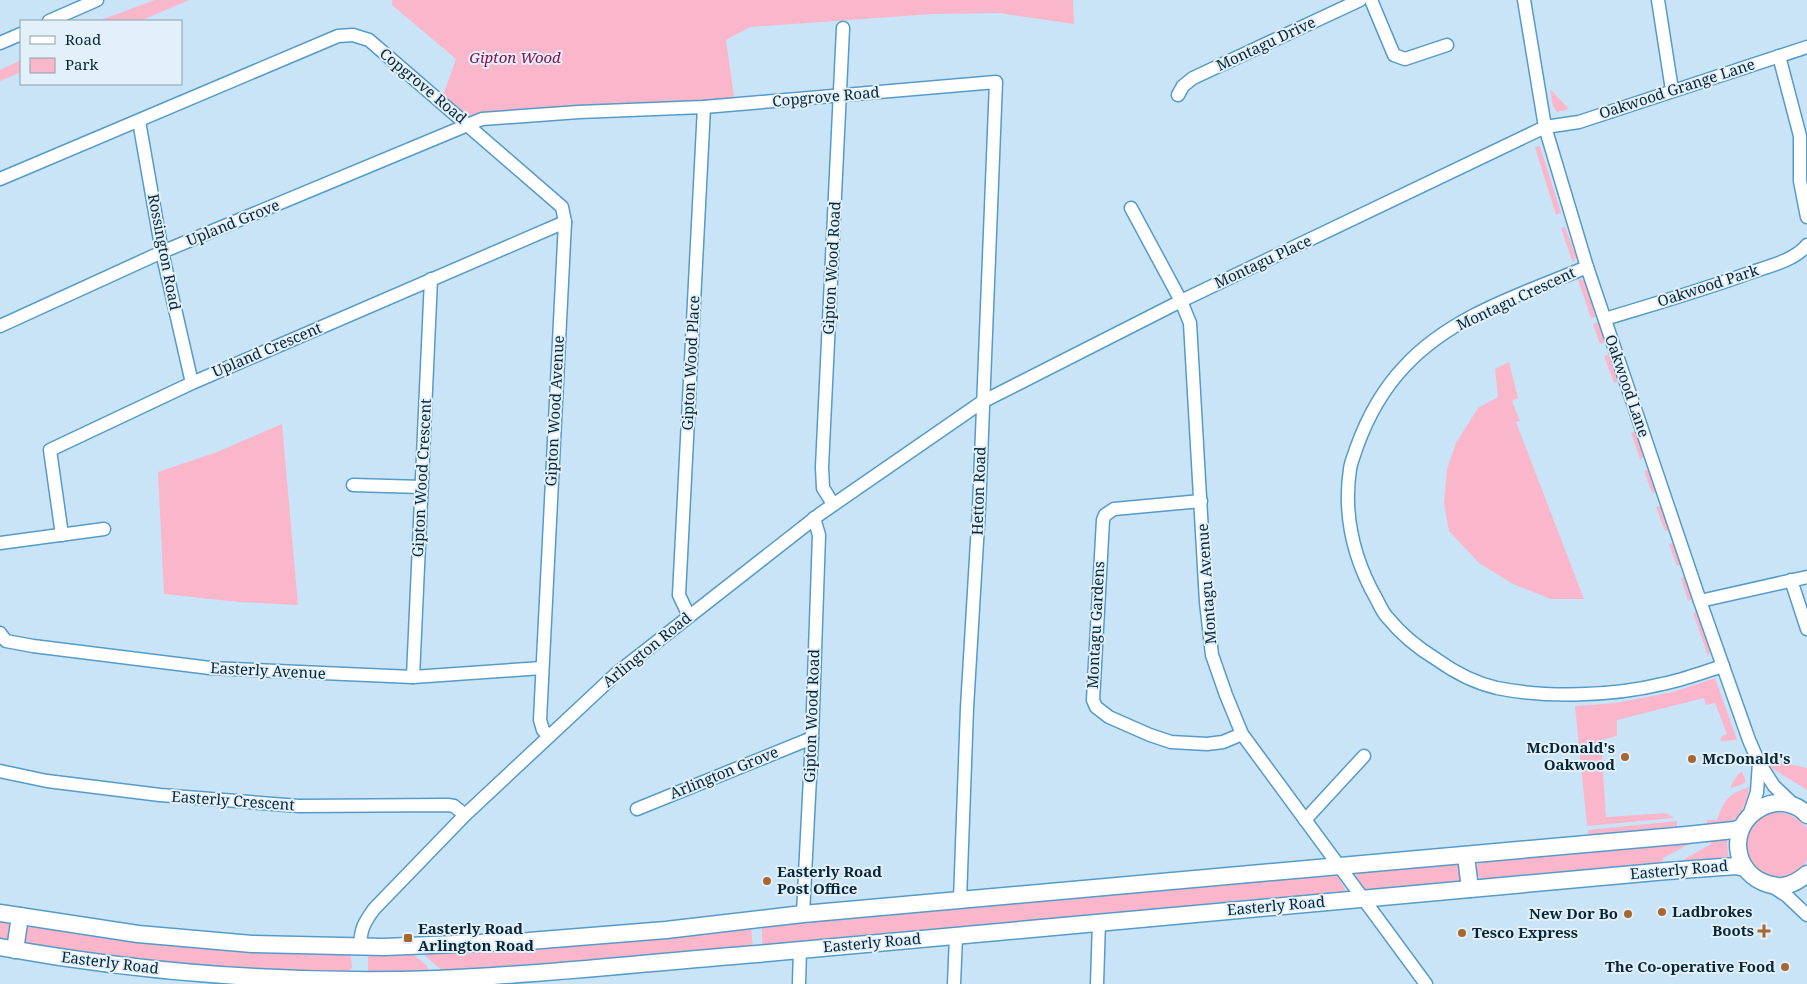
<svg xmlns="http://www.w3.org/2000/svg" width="1807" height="984" viewBox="0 0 1807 984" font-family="'Noto Serif',serif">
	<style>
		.green { fill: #fab6cb }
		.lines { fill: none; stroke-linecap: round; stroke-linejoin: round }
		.minor-casing { stroke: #569bc8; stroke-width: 15 }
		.major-casing { stroke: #569bc8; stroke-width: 19 }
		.minor { stroke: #fff; stroke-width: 12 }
		.major { stroke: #fff; stroke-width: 16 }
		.poi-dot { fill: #a86730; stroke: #e2f0f9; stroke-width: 2 }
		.labels { text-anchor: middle; stroke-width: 4; stroke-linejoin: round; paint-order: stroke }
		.street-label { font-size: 15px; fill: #072536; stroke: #e2f0f9 }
		.park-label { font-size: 15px; font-style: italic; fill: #930b50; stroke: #e2f0f9 }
		.poi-label { font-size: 15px; font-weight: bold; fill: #072536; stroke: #e2f0f9; text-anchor: start }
	</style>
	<rect width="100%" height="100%" fill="#cae4f7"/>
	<g class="green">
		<path d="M 155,0 L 189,0 L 140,21 L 98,21 Z"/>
		<path d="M 392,0 L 1073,0 L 1074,24 L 999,13 L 933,14 L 750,27 L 726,40 L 735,104 L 468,126 L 441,101 L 456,59 L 392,5 Z"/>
		<path d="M 21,60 L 21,72 L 0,81 L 0,70 Z"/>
		<path d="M 1550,89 L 1569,109 L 1557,112 L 1553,106 Z"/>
		<path d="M 1540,146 L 1561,213 L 1556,215 L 1535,147 Z"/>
		<path d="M 1565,227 L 1576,257 L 1573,263 L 1561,228 Z"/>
		<path d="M 1577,277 L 1584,281 L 1596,317 L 1591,318 Z"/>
		<path d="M 1598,322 L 1605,342 L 1600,344 L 1593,324 Z"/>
		<path d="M 1609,354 L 1618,381 L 1614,383 L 1604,356 Z"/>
		<path d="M 1509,362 L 1518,398 L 1512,401 L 1520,421 L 1516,422 L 1584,599 L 1551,599 L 1513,584 L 1479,563 L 1449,531 L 1444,504 L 1447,469 L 1456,443 L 1478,408 L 1498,397 L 1495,369 Z"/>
		<path d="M 282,424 L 298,605 L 239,602 L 164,594 L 158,472 L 217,452 Z"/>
		<path d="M 1635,431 L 1644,457 L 1640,459 L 1631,433 Z"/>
		<path d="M 1648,470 L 1656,492 L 1652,493 L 1644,471 Z"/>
		<path d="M 1661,506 L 1669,530 L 1665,531 L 1656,507 Z"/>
		<path d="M 1673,543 L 1681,565 L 1677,566 L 1669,544 Z"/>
		<path d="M 1685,577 L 1693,599 L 1688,601 L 1681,578 Z"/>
		<path d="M 1697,611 L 1710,651 L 1708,656 L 1693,613 Z"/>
		<path d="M 1715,678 L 1737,740 L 1720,741 L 1722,736 L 1727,734 L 1715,703 L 1706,705 L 1704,698 L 1617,720 L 1617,736 L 1601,740 L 1606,817 L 1666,813 L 1674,818 L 1587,826 L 1575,706 L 1616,703 L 1673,692 Z"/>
		<path d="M 1767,759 L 1807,768 L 1807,790 L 1770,767 Z"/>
		<path d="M 1742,772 L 1746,781 L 1743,784 L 1731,788 L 1731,785 L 1739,773 Z"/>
		<path d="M 1749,787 C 1748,800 1741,819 1727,823 C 1721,825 1713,825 1707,826 L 1707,820 L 1717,820 C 1725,799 1727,795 1749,787 Z"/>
		<path d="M 1777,812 C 1790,814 1799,817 1807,828 C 1807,838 1807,850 1807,859 C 1806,865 1800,870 1795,873 C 1754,898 1719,823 1777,812 Z"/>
		<path d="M 1677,821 L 1677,826 L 1588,835 L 1588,830 Z"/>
		<path d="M 1711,840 L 1727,840 L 1728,857 L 1681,861 L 1711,844 Z"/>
		<path d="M 1693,842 L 1663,858 L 1662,862 L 1486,879 L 1481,879 L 1476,874 L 1476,867 L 1479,863 L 1485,860 Z"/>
		<path d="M 1455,863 L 1460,865 L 1463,876 L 1460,881 L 1370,890 L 1366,890 L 1356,876 L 1358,873 Z"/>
		<path d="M 1333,874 L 1337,875 L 1345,889 L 1344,893 L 762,946 L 762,926 Z"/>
		<path d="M 0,920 L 12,923 L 10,939 L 0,939 Z"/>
		<path d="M 27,925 L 347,953 L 351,956 L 352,967 L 350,970 L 345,972 C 288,971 231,969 174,963 C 125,958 76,951 27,945 L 24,943 L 25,926 Z"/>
		<path d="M 751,927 L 753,947 L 443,971 L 425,956 L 426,953 Z"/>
		<path d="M 412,953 L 427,966 L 428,970 L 371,973 L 368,971 L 368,958 L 370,954 Z"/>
	</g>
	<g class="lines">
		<defs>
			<g id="minor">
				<path d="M 1371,0 L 1394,55 L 1405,59 L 1447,45"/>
				<path d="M 1524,0 L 1545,127 L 1587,267 L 1700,601 L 1749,740 L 1759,763 L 1774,786 L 1794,805"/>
				<path d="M 1658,0 L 1672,90"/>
				<path d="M 49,21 L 97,0"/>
				<path d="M 0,43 L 21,34"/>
				<path d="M 1779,56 L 1800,136 L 1800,181 L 1807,217"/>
				<path d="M 1178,95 L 1183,86 L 1193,78 L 1360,0"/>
				<path d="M 139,121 L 162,252 L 192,383"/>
				<path d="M 0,179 L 338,36 L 353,35 L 369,40 L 562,207 L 565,222 L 540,720 L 543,730 L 549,736"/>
				<path d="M 1131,208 L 1181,301 L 1190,323 L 1206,602 L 1212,655 L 1226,695 L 1242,734 L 1426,984"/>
				<path d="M 1587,267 C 1525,293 1452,315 1405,366 C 1382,390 1367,418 1356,449 C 1354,456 1351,462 1350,469 C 1343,516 1354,560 1377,600 C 1380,606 1383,613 1388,618 C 1401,634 1418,648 1436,659 C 1454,672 1475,683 1497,688 C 1546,698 1614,696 1662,684 C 1683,680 1703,672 1723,666"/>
				<path d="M 1605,319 C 1654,304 1703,290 1752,272 C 1770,266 1795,260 1807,245"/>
				<path d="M 0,326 L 162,252 L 482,119 L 579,112 L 704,107 L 996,82 L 979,508 L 967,708 L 960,900"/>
				<path d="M 353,485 L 422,487"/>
				<path d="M 1201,501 L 1114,509 L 1105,515 L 1103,520 L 1093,700 L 1096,707 L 1109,717 L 1150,735 L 1171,742 L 1207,744 L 1223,742 L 1242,734"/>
				<path d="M 833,504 L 823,488 L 822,467 L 843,28"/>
				<path d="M 62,535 L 50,450 L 192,383 L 565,222"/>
				<path d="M 0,543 L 104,529"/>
				<path d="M 1791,580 L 1807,629"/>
				<path d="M 1700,601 L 1807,577"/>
				<path d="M 689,616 L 679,595 L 704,107"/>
				<path d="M 0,633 L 6,641 L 33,646 L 210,668 L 413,677 L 542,668"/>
				<path d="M 413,677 L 431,279"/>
				<path d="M 0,771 L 47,781 L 160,795 L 299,806 L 448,805 L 454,806 L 465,815"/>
				<path d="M 637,809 L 812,738"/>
				<path d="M 1749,816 L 1757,792 L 1759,763"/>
				<path d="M 1305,820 L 1364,756"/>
				<path d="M 1770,885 L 1787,896 L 1807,915"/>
				<path d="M 803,914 L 812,738 L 819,535 L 814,518"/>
				<path d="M 360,945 C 361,928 364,923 374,909 L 465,815 L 617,673 L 820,514 L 982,402 L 1181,301 L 1545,127 L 1579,122 L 1807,47"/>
				<path d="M 799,984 L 800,949"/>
				<path d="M 954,984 L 956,936"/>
				<path d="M 1097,984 L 1099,921"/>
			</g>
			<g id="major">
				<path d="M 1807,815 C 1800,806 1786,802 1776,803 C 1766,804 1759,808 1752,814 C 1728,835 1736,875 1768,884 C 1772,885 1778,887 1783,886 C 1791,885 1801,879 1807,874"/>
				<path d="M 1466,856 L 1470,889"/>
				<path d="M 0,913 L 138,934 L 252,944 L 384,947 L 529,941 L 666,930 L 803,914 L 1687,835 L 1734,830 L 1740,828"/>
				<path d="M 0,947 C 144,973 291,984 437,979 C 544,975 650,962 757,954 L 1667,871 L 1736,866 L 1745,868"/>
				<path d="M 15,950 L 20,916"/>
			</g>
		</defs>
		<use href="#minor" class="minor-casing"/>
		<use href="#major" class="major-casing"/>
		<use href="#minor" class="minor"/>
		<use href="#major" class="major"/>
	</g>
	<g class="poi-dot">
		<circle cx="1625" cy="757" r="5"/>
		<circle cx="1692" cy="759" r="5"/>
		<circle cx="767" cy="881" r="5"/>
		<circle cx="1662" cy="912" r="5"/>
		<circle cx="1628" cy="914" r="5"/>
		<path d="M1761.5 923.5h5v5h5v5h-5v5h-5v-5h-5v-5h5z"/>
		<circle cx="1462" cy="933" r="5"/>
		<rect x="403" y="933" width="10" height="10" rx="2.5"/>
		<circle cx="1785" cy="967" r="5"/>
	</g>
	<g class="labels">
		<g class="street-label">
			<text transform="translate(1266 44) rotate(-25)" y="5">Montagu Drive</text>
			<text transform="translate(423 86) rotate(40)" y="5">Copgrove Road</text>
			<text transform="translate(1677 89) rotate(-18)" y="5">Oakwood Grange Lane</text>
			<text transform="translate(826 97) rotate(-5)" y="5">Copgrove Road</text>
			<text transform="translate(233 223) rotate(-22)" y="5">Upland Grove</text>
			<text transform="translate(164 252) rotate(79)" y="5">Rossington Road</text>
			<text transform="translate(1263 262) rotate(-25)" y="5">Montagu Place</text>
			<text transform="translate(832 268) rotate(-87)" y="5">Gipton Wood Road</text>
			<text transform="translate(1708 286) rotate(-18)" y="5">Oakwood Park</text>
			<text transform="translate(1516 299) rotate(-25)" y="5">Montagu Crescent</text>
			<text transform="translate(267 350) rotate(-23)" y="5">Upland Crescent</text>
			<text transform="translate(691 363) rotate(-87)" y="5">Gipton Wood Place</text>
			<text transform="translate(1627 386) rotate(71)" y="5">Oakwood Lane</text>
			<text transform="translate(555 411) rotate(-87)" y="5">Gipton Wood Avenue</text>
			<text transform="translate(422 478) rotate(-87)" y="5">Gipton Wood Crescent</text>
			<text transform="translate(979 491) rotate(-88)" y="5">Hetton Road</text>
			<text transform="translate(1207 584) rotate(-94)" y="5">Montagu Avenue</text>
			<text transform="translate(1096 625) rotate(-87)" y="5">Montagu Gardens</text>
			<text transform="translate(647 650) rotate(-39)" y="5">Arlington Road</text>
			<text transform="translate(268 671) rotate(3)" y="5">Easterly Avenue</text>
			<text transform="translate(812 716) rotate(-88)" y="5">Gipton Wood Road</text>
			<text transform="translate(724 773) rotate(-22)" y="5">Arlington Grove</text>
			<text transform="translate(233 801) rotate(4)" y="5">Easterly Crescent</text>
			<text transform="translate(1679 870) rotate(-5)" y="5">Easterly Road</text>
			<text transform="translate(1276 906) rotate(-5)" y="5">Easterly Road</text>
			<text transform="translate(872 943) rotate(-5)" y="5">Easterly Road</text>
			<text transform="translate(110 963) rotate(7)" y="5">Easterly Road</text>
		</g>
		<g class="park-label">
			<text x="515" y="63">Gipton Wood</text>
		</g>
		<g class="poi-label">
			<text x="1615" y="753" text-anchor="end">McDonald's<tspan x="1615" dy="17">Oakwood</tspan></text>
			<text x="1702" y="764">McDonald's</text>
			<text x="777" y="877">Easterly Road<tspan x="777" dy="17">Post Office</tspan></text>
			<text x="1672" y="917">Ladbrokes</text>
			<text x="1618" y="919" text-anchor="end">New Dor Bo</text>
			<text x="418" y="934">Easterly Road<tspan x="418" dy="17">Arlington Road</tspan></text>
			<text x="1754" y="936" text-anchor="end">Boots</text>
			<text x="1472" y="938">Tesco Express</text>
			<text x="1775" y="972" text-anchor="end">The Co-operative Food</text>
		</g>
	</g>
	<rect x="20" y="20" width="162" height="65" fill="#e2f0f9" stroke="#8a9fab"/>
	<rect x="30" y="36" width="25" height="8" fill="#ffffff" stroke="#8a9fab"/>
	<text x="65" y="45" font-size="15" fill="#072536">Road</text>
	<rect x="30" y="58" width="25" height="15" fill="#fab6cb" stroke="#8a9fab"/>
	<text x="65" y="70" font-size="15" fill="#072536">Park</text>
</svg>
